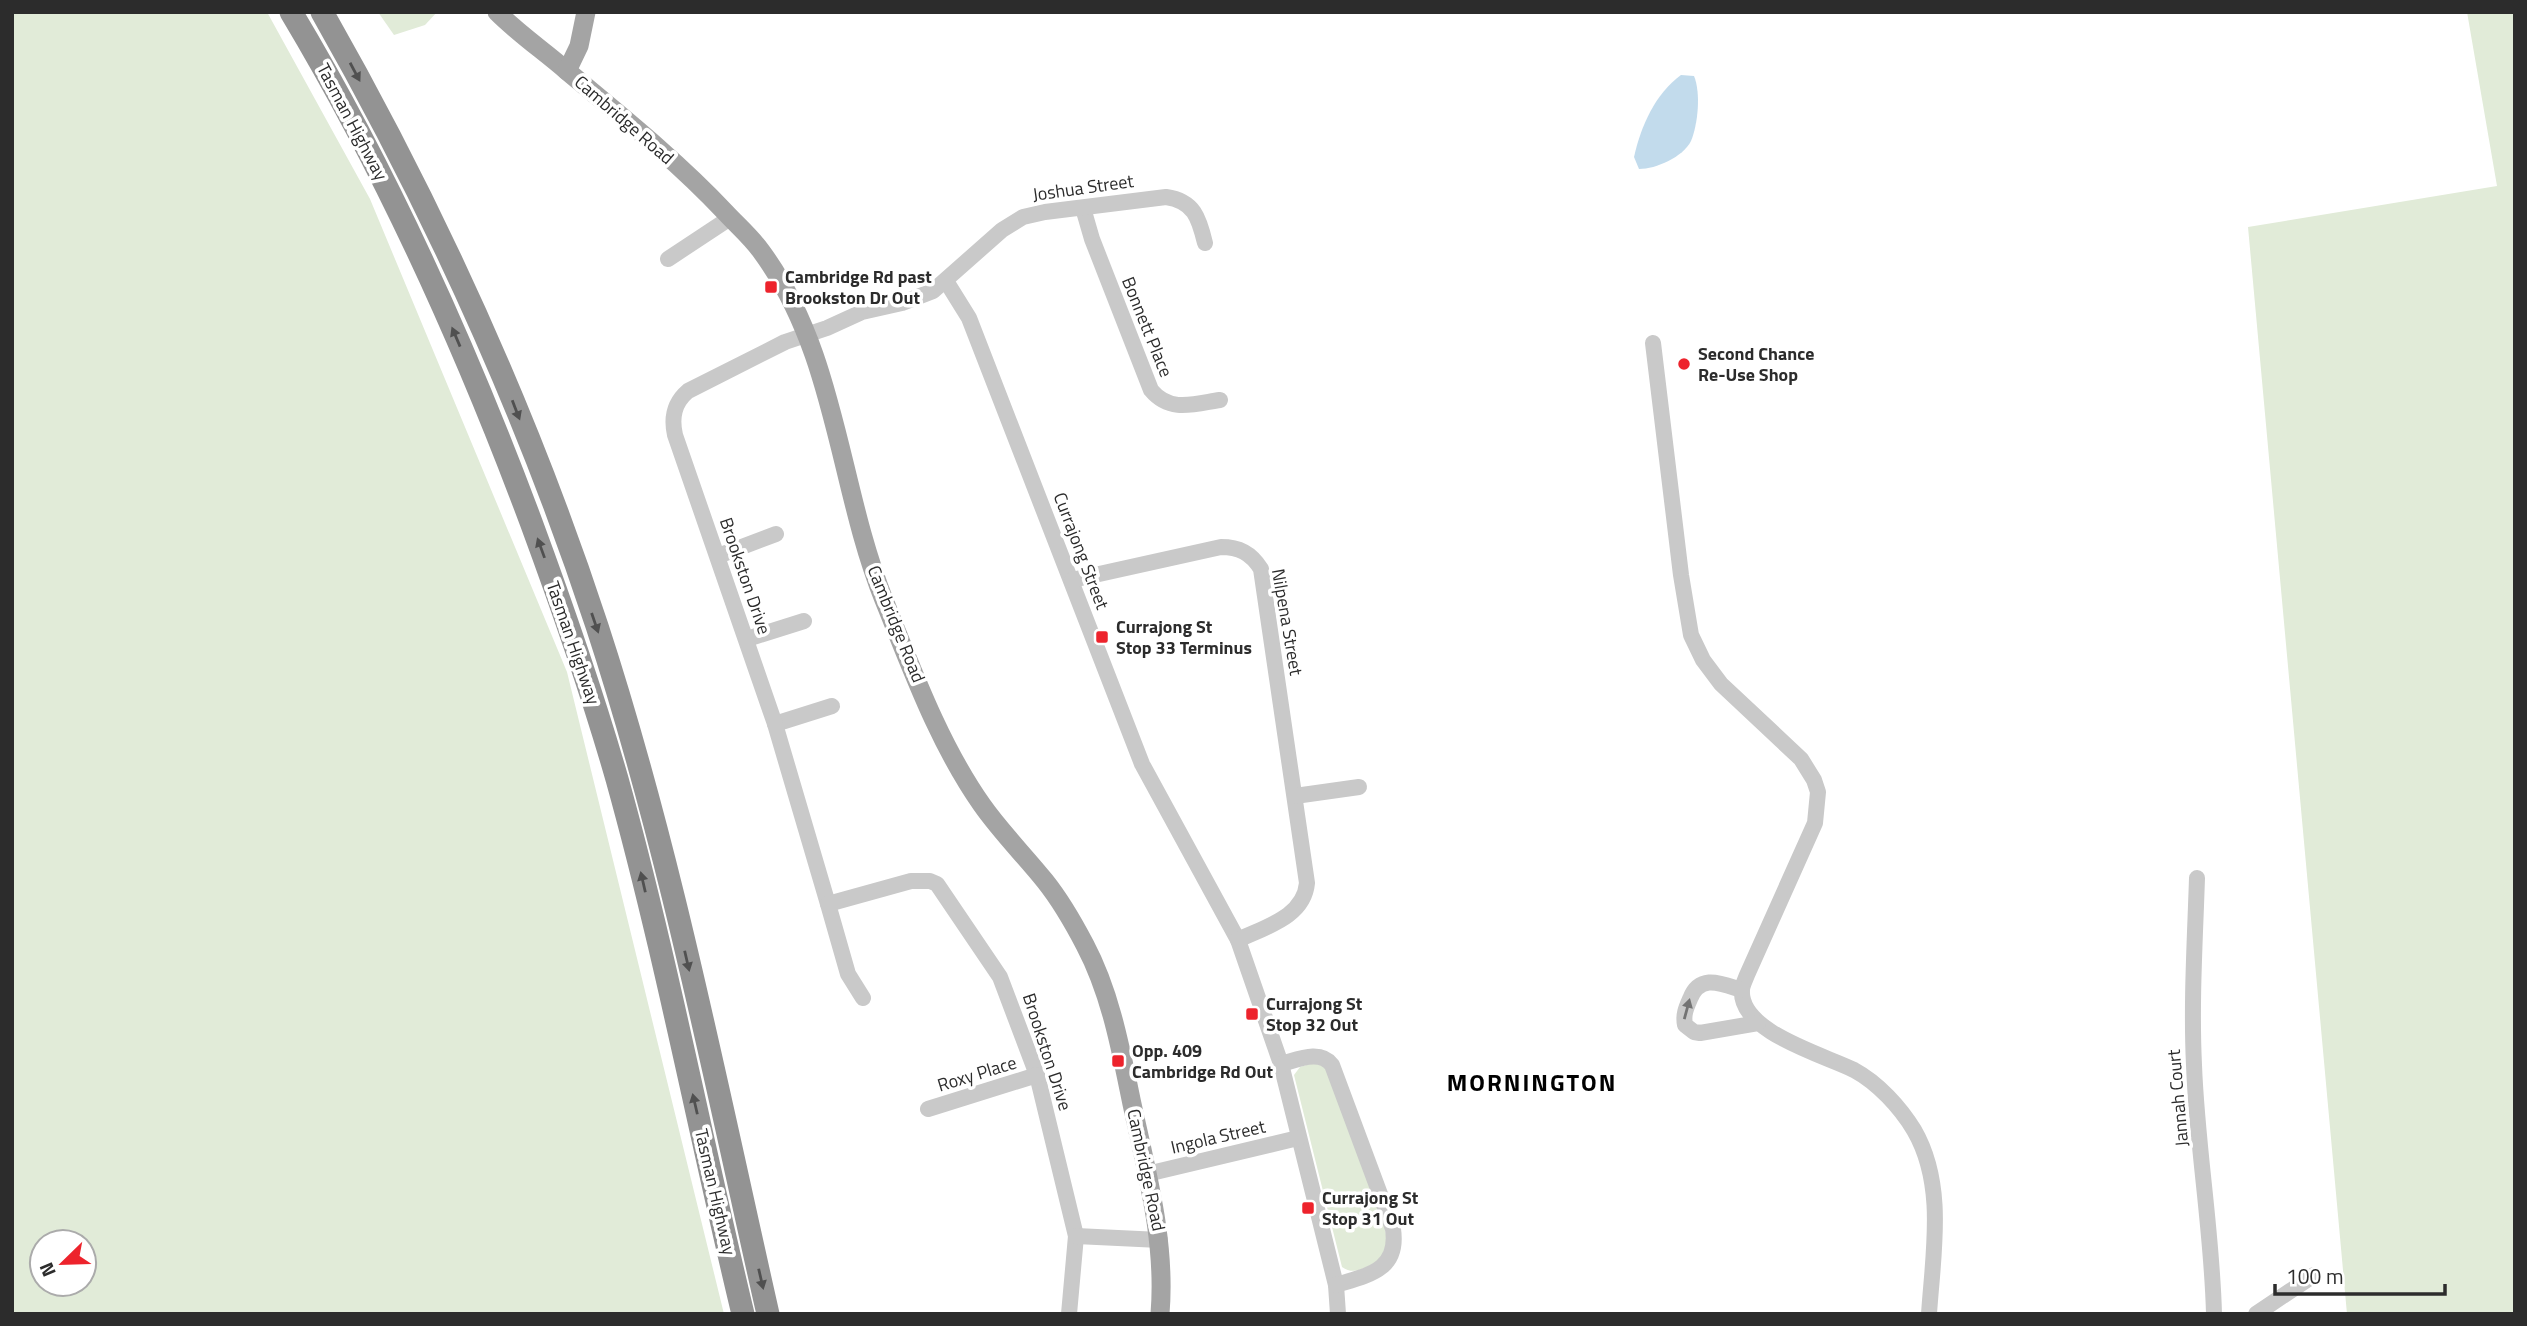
<svg xmlns="http://www.w3.org/2000/svg" width="2527" height="1326" viewBox="0 0 2527 1326" font-family="'Titillium Web',sans-serif">
	<style>
		.green { fill: #e1ebd8; fill-rule: evenodd }
		.water { fill: #c2dbec }
		.lines { fill: none; stroke-linecap: round; stroke-linejoin: round }
		.minor { stroke: #c9c9c9; stroke-width: 16 }
		.major { stroke: #a4a4a4; stroke-width: 19 }
		.highway { stroke: #939393; stroke-width: 23 }
		.oneway { fill: #505050 }
		.oneway2 { fill: #737373 }
		.poi-dot { fill: #ed232c; stroke: #fff; stroke-width: 2.5 }
		.labels { text-anchor: middle; stroke-width: 7; stroke-linejoin: round; paint-order: stroke }
		.street-label { font-size: 18px; fill: #2c2c2c; stroke: #fff }
		.poi-label { font-size: 18px; font-weight: bold; fill: #2c2c2c; stroke: #fff; text-anchor: start }
		.district-label { font-size: 24px; font-weight: bold; letter-spacing: 2px; fill: #000; stroke: #fff }
	</style>
	<rect width="100%" height="100%" fill="#fff"/>
	<g class="green">
		<path d="M 12,12 L 267,12 L 370,199 L 567,672 L 724,1314 L 12,1314 ZM 42,1242 L 84,1242 L 84,1284 L 42,1284 Z"/>
		<path d="M 378,12 L 437,12 L 425,25 L 394,35 Z"/>
		<path d="M 2467,12 L 2515,12 L 2515,1314 L 2347,1314 L 2248,227 L 2497,186 Z"/>
		<path d="M 1316,1062 L 1325,1065 L 1385,1228 L 1387,1242 L 1381,1259 C 1369,1265 1356,1277 1342,1267 L 1294,1075 L 1300,1067 Z"/>
	</g>
	<path class="water" d="M 1681,75 L 1694,76 C 1701,93 1698,124 1691,141 C 1683,157 1656,169 1639,169 L 1634,157 C 1641,126 1655,94 1681,75 Z"/>
	<g class="lines">
		<g class="minor">
			<path d="M 1083,208 L 1092,239 L 1151,390 C 1170,413 1194,404 1220,400"/>
			<path d="M 668,259 L 730,218"/>
			<path d="M 946,281 L 969,318 L 1142,764 L 1238,940 L 1281,1064 L 1336,1285 L 1338,1314"/>
			<path d="M 1653,343 L 1681,575 L 1691,635 L 1703,660 L 1721,684 L 1801,759 L 1814,780 L 1818,792 L 1815,823 L 1747,975 C 1745,980 1742,986 1742,990 C 1739,1032 1824,1055 1854,1070 C 1878,1083 1900,1107 1914,1130 C 1946,1185 1933,1253 1929,1314"/>
			<path d="M 718,556 L 776,534"/>
			<path d="M 1072,580 L 1221,547 C 1239,547 1251,553 1261,569 L 1307,883 C 1304,917 1265,927 1238,940"/>
			<path d="M 747,639 L 804,621"/>
			<path d="M 775,724 L 832,706"/>
			<path d="M 1295,796 L 1359,787"/>
			<path d="M 2197,878 C 2195,940 2191,1003 2194,1065 C 2197,1148 2212,1230 2214,1314"/>
			<path d="M 828,904 L 775,724 L 675,435 C 671,417 674,403 688,391 L 785,342 L 827,328 L 862,312 L 902,303 L 933,291 L 1002,230 L 1023,217 L 1045,212 L 1166,197 C 1194,201 1199,218 1205,243"/>
			<path d="M 1742,990 C 1722,984 1700,973 1690,999 C 1686,1008 1683,1015 1685,1025 L 1694,1032 L 1700,1033 L 1758,1023"/>
			<path d="M 863,998 L 848,974 L 828,904 L 911,881 L 930,881 L 937,884 L 1000,977 L 1037,1075 L 1076,1236 L 1069,1314"/>
			<path d="M 1281,1064 C 1297,1060 1320,1049 1332,1065 L 1393,1229 C 1399,1270 1369,1275 1336,1285"/>
			<path d="M 928,1109 L 1037,1075"/>
			<path d="M 1147,1174 L 1298,1138"/>
			<path d="M 1076,1236 L 1160,1240"/>
			<path d="M 2256,1314 L 2314,1275"/>
		</g>
		<g class="major">
			<path d="M 497,12 C 519,34 544,51 567,71 C 621,116 677,161 725,212 C 737,225 751,237 761,251 C 837,354 838,485 884,600 C 912,669 939,744 982,805 C 1001,832 1024,855 1045,881 C 1061,901 1073,922 1085,945 C 1111,994 1121,1051 1132,1104 C 1147,1174 1166,1242 1160,1314"/>
			<path d="M 567,71 L 579,46 L 586,12"/>
		</g>
		<g class="highway">
			<path d="M 291,12 C 388,174 465,345 531,522 C 562,606 592,692 617,779 C 666,955 700,1136 743,1314"/>
			<path d="M 322,12 C 433,207 527,413 597,626 C 670,849 716,1085 768,1314"/>
		</g>
	</g>
	<defs><path id="oneway-solid" d="M-6-.8H1V-3.2L6.5 0L1 3.2V.8H-6Z" transform="scale(1.75)"/></defs>
	<g class="oneway">
		<use href="#oneway-solid" transform="translate(355 72) rotate(62)"/>
		<use href="#oneway-solid" transform="translate(456 337) rotate(-113)"/>
		<use href="#oneway-solid" transform="translate(516 410) rotate(69)"/>
		<use href="#oneway-solid" transform="translate(541 548) rotate(-110)"/>
		<use href="#oneway-solid" transform="translate(595 623) rotate(71)"/>
		<use href="#oneway-solid" transform="translate(643 882) rotate(-103)"/>
		<use href="#oneway-solid" transform="translate(687 961) rotate(77)"/>
		<use href="#oneway-solid" transform="translate(695 1104) rotate(-103)"/>
		<use href="#oneway-solid" transform="translate(761 1279) rotate(77)"/>
	</g>
	<use class="oneway2" href="#oneway-solid" transform="translate(1687 1009) rotate(-75)"/>
	<g class="poi-dot">
		<rect x="764" y="280" width="14" height="14" rx="3.5"/>
		<circle cx="1684" cy="364" r="7"/>
		<rect x="1095" y="630" width="14" height="14" rx="3.5"/>
		<rect x="1245" y="1007" width="14" height="14" rx="3.5"/>
		<rect x="1111" y="1054" width="14" height="14" rx="3.5"/>
		<rect x="1301" y="1201" width="14" height="14" rx="3.5"/>
	</g>
	<g class="labels">
		<g class="street-label">
			<text transform="translate(624 120) rotate(41)" y="6">Cambridge Road</text>
			<text transform="translate(352 122) rotate(62)" y="6">Tasman Highway</text>
			<text transform="translate(1083 188) rotate(-8)" y="6">Joshua Street</text>
			<text transform="translate(1147 327) rotate(68)" y="6">Bonnett Place</text>
			<text transform="translate(1081 551) rotate(69)" y="6">Currajong Street</text>
			<text transform="translate(745 576) rotate(71)" y="6">Brookston Drive</text>
			<text transform="translate(1287 622) rotate(80)" y="6">Nilpena Street</text>
			<text transform="translate(896 624) rotate(68)" y="6">Cambridge Road</text>
			<text transform="translate(573 643) rotate(71)" y="6">Tasman Highway</text>
			<text transform="translate(1047 1052) rotate(72)" y="6">Brookston Drive</text>
			<text transform="translate(977 1074) rotate(-17)" y="6">Roxy Place</text>
			<text transform="translate(2178 1098) rotate(-95)" y="6">Jannah Court</text>
			<text transform="translate(1218 1137) rotate(-13)" y="6">Ingola Street</text>
			<text transform="translate(1146 1170) rotate(78)" y="6">Cambridge Road</text>
			<text transform="translate(715 1192) rotate(77)" y="6">Tasman Highway</text>
		</g>
		<g class="poi-label">
			<text x="785" y="283">Cambridge Rd past<tspan x="785" dy="21">Brookston Dr Out</tspan></text>
			<text x="1698" y="360">Second Chance<tspan x="1698" dy="21">Re-Use Shop</tspan></text>
			<text x="1116" y="633">Currajong St<tspan x="1116" dy="21">Stop 33 Terminus</tspan></text>
			<text x="1266" y="1010">Currajong St<tspan x="1266" dy="21">Stop 32 Out</tspan></text>
			<text x="1132" y="1057">Opp. 409<tspan x="1132" dy="21">Cambridge Rd Out</tspan></text>
			<text x="1322" y="1204">Currajong St<tspan x="1322" dy="21">Stop 31 Out</tspan></text>
		</g>
		<g class="district-label">
			<text x="1532" y="1091">MORNINGTON</text>
		</g>
	</g>
	<rect width="2527" height="1326" fill="none" stroke="#2c2c2c" stroke-width="28"/>
	<g transform="translate(63 1263) rotate(247)"><circle r="33" fill="#ffffff" stroke="#ababab" stroke-width="2"/>
	<path d="M0-5L12 26L0 18L-12 26Z" fill="#ed232c"/>
	<text y="-10" font-size="19" font-weight="bold" text-anchor="middle" fill="#2c2c2c">N</text>
	</g>
	<path d="M2275 1284v10h170v-10" fill="none" stroke="#2c2c2c" stroke-width="3.5"/>
	<text x="2286" y="1284" font-size="21" fill="#2c2c2c" stroke="#ffffff" stroke-width="5" paint-order="stroke">100 m</text>
</svg>
